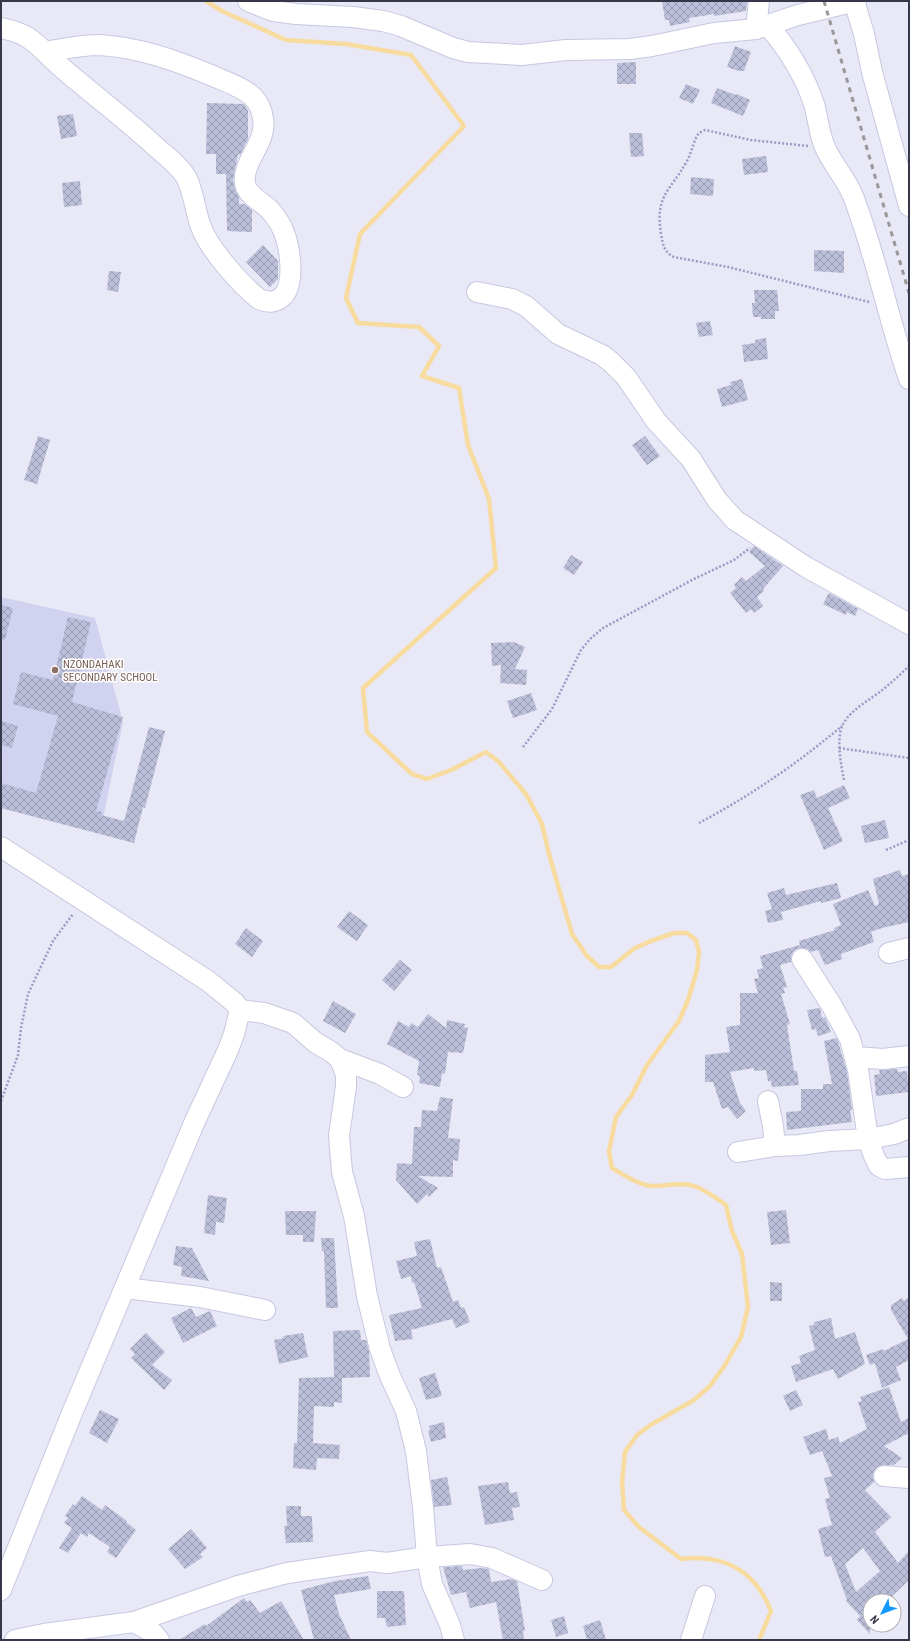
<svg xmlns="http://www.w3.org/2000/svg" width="910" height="1641" viewBox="0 0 910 1641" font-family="'Roboto Condensed',sans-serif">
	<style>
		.education { fill: #d1d1f0 }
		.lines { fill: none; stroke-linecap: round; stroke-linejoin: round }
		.stream { stroke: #f8dc9f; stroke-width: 4.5 }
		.building { fill: url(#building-cross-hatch); fill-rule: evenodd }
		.minor-casing { stroke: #c6c8e0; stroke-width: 22 }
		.path { stroke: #999cc6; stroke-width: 2.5; stroke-dasharray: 2 2; stroke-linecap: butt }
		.minor { stroke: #fff; stroke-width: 20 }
		.rail { stroke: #989898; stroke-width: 3; stroke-dasharray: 5 5; stroke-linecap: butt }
		.education-dot { fill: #8d6e63; stroke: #fff; stroke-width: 1.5 }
		.labels { text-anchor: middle; stroke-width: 3; stroke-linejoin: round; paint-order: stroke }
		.education-label { font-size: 11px; fill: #785e54; stroke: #fff; text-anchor: start }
	</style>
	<defs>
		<pattern id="building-cross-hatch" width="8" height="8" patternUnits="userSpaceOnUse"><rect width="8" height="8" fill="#bcbfd9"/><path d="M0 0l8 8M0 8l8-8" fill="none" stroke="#9a9cb2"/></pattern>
	</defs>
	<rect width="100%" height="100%" fill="#e8e8f6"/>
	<path class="education" d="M 1,597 L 95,618 L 123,722 L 100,833 L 1,808 Z"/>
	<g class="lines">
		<path class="stream" d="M 206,1 L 222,11 L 286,40 L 346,44 L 411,55 L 464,126 L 360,234 L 346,298 L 358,323 L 419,327 L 439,346 L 422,376 L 459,388 L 468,445 L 489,499 L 496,568 L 363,688 L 367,732 L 412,774 L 427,779 L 451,770 L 486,752 L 498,761 L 526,794 L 542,824 L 549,854 L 572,934 L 587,956 L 599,967 L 611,967 L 635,948 L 651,941 L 674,933 L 687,933 L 696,940 L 699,952 L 697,970 L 688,1000 L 679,1021 L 647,1065 L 632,1095 L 616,1117 L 609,1151 L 612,1168 C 624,1175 637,1184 651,1186 C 665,1187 680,1181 694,1186 C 706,1190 716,1198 726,1205 L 732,1231 L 742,1254 L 748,1307 L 741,1337 L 725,1365 L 710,1386 L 694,1400 L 652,1424 L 637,1435 L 625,1452 L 622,1482 L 624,1510 L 639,1527 L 681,1559 C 723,1554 755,1570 771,1611 L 759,1640"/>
	</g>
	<g class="building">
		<path d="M 662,1 L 747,1 L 746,11 L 714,16 L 714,14 L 689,18 L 690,22 L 670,26 L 669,20 L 665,20 Z"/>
		<path d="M 735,46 L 751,52 L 744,71 L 739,71 L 727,67 Z"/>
		<path d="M 636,62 L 636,84 L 617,84 L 617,63 Z"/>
		<path d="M 686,84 L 700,90 L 693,104 L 679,98 Z"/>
		<path d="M 717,88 L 736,95 L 737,94 L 750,100 L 743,116 L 711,103 Z"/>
		<path d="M 207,103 L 244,104 L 248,110 L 248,139 L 240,155 L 238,154 L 233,180 L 235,189 L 239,197 L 239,204 L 244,204 L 252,210 L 252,232 L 227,231 L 226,174 L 216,174 L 216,154 L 206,154 Z"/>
		<path d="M 73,114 L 77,136 L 61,139 L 57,116 Z"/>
		<path d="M 629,133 L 642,133 L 644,156 L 631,157 Z"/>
		<path d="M 766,156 L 768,172 L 744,175 L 742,159 Z"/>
		<path d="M 691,177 L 714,179 L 713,196 L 690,194 Z"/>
		<path d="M 80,181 L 82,205 L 64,207 L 62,183 Z"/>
		<path d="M 263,245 L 278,261 L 278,279 L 270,287 L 246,262 Z"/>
		<path d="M 814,250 L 844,251 L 844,273 L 814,271 Z"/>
		<path d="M 109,271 L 121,272 L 118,292 L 107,290 Z"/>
		<path d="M 754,290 L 777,290 L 779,311 L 775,311 L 775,319 L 761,319 L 761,317 L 753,317 L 752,303 L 755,303 Z"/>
		<path d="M 710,321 L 713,335 L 699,337 L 696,323 Z"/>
		<path d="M 766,338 L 768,359 L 744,362 L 742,345 L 755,343 L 755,340 Z"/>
		<path d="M 742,379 L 748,400 L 722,407 L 717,389 L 731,385 L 730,382 Z"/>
		<path d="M 38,436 L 50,440 L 37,484 L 24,480 Z"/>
		<path d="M 645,436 L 660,456 L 647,465 L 632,445 Z"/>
		<path d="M 754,546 L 783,566 L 763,589 L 764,591 L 757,597 L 763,606 L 754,613 L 751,609 L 746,613 L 730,593 L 736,588 L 734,585 L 742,577 L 746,581 L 765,566 L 749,552 Z"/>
		<path d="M 571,555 L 583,562 L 574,575 L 563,568 Z"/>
		<path d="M 829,593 L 858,609 L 855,616 L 847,612 L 846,615 L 823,604 Z"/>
		<path d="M 1,605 L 13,608 L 5,640 L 1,640 Z"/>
		<path d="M 68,617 L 91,622 L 72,702 L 123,717 L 96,811 L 102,812 L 101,815 L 124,821 L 149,727 L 165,731 L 145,808 L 143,807 L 134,843 L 1,808 L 1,783 L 36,793 L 58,716 L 13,704 L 21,672 L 53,680 Z"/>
		<path d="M 514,642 L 525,647 L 515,669 L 527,670 L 526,685 L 500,683 L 501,665 L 492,666 L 491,643 Z"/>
		<path d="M 531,693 L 537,710 L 513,718 L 507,701 Z"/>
		<path d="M 1,721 L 18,726 L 12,748 L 1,745 Z"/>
		<path d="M 844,785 L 850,798 L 828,808 L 843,841 L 824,850 L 800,795 L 814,790 L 817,798 Z"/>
		<path d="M 885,820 L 889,838 L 865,843 L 861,826 Z"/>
		<path d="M 900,870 L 902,876 L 909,874 L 909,922 L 882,928 L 871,932 L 874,942 L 841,954 L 842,959 L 825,965 L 818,950 L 811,952 L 807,949 L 802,948 L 796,949 L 792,953 L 791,962 L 780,965 L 787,987 L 783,988 L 785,993 L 781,994 L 790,1024 L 787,1025 L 794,1071 L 797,1071 L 799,1085 L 772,1087 L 771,1081 L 768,1081 L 766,1070 L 754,1071 L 754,1068 L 730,1072 L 740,1103 L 746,1111 L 737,1119 L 728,1107 L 722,1109 L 713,1082 L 705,1082 L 705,1055 L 730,1052 L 726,1027 L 740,1025 L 740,993 L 758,993 L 754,979 L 759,978 L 757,970 L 763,968 L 760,956 L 800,945 L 799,941 L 835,930 L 834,928 L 841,925 L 833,904 L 868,890 L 875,906 L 879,904 L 873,879 Z"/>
		<path d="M 837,883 L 841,898 L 821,903 L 821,901 L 781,912 L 783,920 L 768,923 L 765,911 L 772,909 L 767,893 L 784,888 L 786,895 Z"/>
		<path d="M 349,911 L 368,925 L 357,941 L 337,927 Z"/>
		<path d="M 246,928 L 263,941 L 252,957 L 235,944 Z"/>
		<path d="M 400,960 L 412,970 L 394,991 L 382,980 Z"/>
		<path d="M 333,1001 L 356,1014 L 345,1033 L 323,1021 Z"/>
		<path d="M 820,1008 L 822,1018 L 825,1017 L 831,1032 L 818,1036 L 816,1029 L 812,1030 L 807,1010 Z"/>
		<path d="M 428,1014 L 446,1028 L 447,1020 L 465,1024 L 464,1027 L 468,1028 L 463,1053 L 448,1052 L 445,1074 L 442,1073 L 440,1087 L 419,1083 L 420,1076 L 417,1075 L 419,1061 L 387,1044 L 398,1021 L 409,1027 L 411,1023 L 418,1027 Z"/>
		<path d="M 837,1038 L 847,1072 L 852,1110 L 850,1110 L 852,1122 L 787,1130 L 786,1112 L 801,1111 L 801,1089 L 823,1089 L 823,1084 L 832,1084 L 824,1041 Z"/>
		<path d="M 897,1069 L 898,1072 L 907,1071 L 909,1092 L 876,1096 L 874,1075 L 880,1074 L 879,1070 Z"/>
		<path d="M 440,1097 L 453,1099 L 448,1138 L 460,1139 L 458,1161 L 453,1160 L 453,1177 L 418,1176 L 438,1188 L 429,1197 L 427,1194 L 417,1204 L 396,1180 L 397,1163 L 412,1164 L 414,1127 L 421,1127 L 422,1110 L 437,1111 Z"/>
		<path d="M 208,1195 L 227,1198 L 224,1223 L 216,1222 L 215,1235 L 204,1233 Z"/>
		<path d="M 786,1210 L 790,1243 L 771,1245 L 767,1212 Z"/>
		<path d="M 285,1211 L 316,1211 L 314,1242 L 303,1242 L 303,1235 L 286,1235 Z"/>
		<path d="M 321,1238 L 334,1238 L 338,1308 L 326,1308 L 324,1251 L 322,1251 Z"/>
		<path d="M 430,1239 L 437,1268 L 441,1267 L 453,1302 L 458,1300 L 461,1308 L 464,1307 L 470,1322 L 456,1328 L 452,1319 L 411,1330 L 413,1339 L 395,1341 L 389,1315 L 422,1308 L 414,1282 L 412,1283 L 411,1276 L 401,1279 L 396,1261 L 417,1256 L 414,1242 Z"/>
		<path d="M 176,1246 L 192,1248 L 209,1281 L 181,1276 L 182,1267 L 173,1265 Z"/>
		<path d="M 770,1282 L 782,1283 L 782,1301 L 770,1301 Z"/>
		<path d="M 909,1297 L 909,1360 L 896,1367 L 901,1380 L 882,1388 L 875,1363 L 870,1365 L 866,1355 L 883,1349 L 884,1351 L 908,1339 L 891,1310 L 891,1305 L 902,1298 L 904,1301 Z"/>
		<path d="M 191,1308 L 196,1317 L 210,1311 L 217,1326 L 183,1343 L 171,1318 Z"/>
		<path d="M 831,1318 L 835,1339 L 855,1332 L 865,1364 L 838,1379 L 833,1369 L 796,1382 L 791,1366 L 801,1363 L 799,1356 L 815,1350 L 809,1326 L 814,1325 L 814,1322 Z"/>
		<path d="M 360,1330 L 361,1340 L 366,1340 L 369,1351 L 370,1377 L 342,1378 L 342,1403 L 334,1402 L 334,1407 L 314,1406 L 313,1443 L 340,1445 L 339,1459 L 317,1458 L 316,1470 L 293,1468 L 294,1443 L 297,1443 L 299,1378 L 334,1377 L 333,1331 Z"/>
		<path d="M 146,1333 L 165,1352 L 152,1365 L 172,1380 L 164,1390 L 131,1358 L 135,1354 L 130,1349 Z"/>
		<path d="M 303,1333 L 308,1357 L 279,1364 L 274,1340 L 284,1338 L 283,1336 Z"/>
		<path d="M 435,1373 L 442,1396 L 426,1400 L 419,1378 Z"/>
		<path d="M 889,1387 L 901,1422 L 909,1418 L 909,1433 L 884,1446 L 902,1458 L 894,1465 L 879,1466 L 875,1469 L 873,1475 L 874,1482 L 865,1490 L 891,1517 L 875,1532 L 898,1563 L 909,1551 L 909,1580 L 887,1601 L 870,1601 L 870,1634 L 857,1620 L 860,1616 L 846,1601 L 847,1600 L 831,1556 L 825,1557 L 818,1529 L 832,1525 L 825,1499 L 830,1498 L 824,1478 L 832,1476 L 822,1451 L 810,1455 L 803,1437 L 826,1429 L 829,1440 L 838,1437 L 840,1443 L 867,1429 L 858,1402 L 862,1401 L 860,1397 ZM 863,1548 L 880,1571 L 856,1592 L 845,1564 Z"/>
		<path d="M 796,1390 L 803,1405 L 790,1411 L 783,1396 Z"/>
		<path d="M 100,1410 L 119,1419 L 107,1443 L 89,1433 Z"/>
		<path d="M 444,1422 L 446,1438 L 431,1442 L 428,1431 L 430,1430 L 429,1426 Z"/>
		<path d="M 447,1477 L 452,1505 L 434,1507 L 431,1480 Z"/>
		<path d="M 508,1482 L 510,1493 L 517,1492 L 520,1507 L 512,1508 L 514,1520 L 485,1525 L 478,1486 Z"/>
		<path d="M 82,1496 L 102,1510 L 105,1505 L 127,1521 L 126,1522 L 136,1530 L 116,1558 L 107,1552 L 110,1547 L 89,1533 L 87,1537 L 81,1533 L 68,1553 L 59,1548 L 72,1528 L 64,1523 L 68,1518 L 65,1516 L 73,1504 L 75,1506 Z"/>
		<path d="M 286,1506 L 301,1506 L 301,1516 L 312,1516 L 313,1542 L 286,1543 L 284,1526 L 287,1526 Z"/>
		<path d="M 191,1529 L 207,1548 L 200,1554 L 203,1557 L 185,1569 L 168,1549 Z"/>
		<path d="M 462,1566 L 463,1570 L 482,1568 L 489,1569 L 491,1582 L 511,1579 L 517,1581 L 525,1631 L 523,1631 L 524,1640 L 503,1640 L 496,1602 L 470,1608 L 466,1592 L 451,1595 L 443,1567 Z"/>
		<path d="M 368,1576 L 371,1589 L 334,1595 L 339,1614 L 351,1640 L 314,1640 L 301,1590 L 335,1581 Z"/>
		<path d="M 377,1591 L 404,1591 L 406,1625 L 387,1627 L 385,1618 L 377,1618 Z"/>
		<path d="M 244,1598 L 247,1602 L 250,1600 L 260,1613 L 281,1601 L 304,1640 L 179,1640 L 205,1624 L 206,1626 Z"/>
		<path d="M 564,1616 L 568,1633 L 556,1637 L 551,1620 Z"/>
		<path d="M 600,1620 L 606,1640 L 587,1640 L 583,1626 Z"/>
	</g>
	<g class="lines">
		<defs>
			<g id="minor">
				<path d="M 248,1 L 273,11 L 296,14 L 353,17 L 383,21 L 401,26 L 453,48 L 468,52 L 522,55 L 566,50 L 630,49 L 652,46 L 714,33 L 756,29 L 798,15 L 856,1"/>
				<path d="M 854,1 L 864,34 L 872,72 L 909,206"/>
				<path d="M 768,26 C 787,47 805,76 814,104 C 818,118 819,132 824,145 C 831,163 846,178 853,196 C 876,255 888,318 909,379"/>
				<path d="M 1,28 C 10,30 19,32 27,37 C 40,45 49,57 61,67 C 92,94 126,119 156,147 C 166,156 179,165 186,177 C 194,192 195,211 201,227 C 209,249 241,285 259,299 C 268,303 277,303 284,295 C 295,281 290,246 283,230 C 280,223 275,216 270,210 C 262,202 250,197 246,187 C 238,165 268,143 263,119 C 262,110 259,103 253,97 C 243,87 226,82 213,76 C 177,61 139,47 99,45 C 81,45 63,49 45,52"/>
				<path d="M 756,29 L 759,1"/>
				<path d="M 477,292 L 512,299 L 526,306 L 558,334 L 602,355 L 611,362 L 626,377 L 656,421 L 691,459 L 717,500 L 735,520 L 806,567 L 909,624"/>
				<path d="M 1,847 L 208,981 L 235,1003 L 240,1010 L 234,1034 L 228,1050 L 195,1121 L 72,1413 L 1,1590"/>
				<path d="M 889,953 L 909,948"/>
				<path d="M 802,959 L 832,1006 L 850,1039 L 858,1070 L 868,1139 L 874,1156 L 879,1166 L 885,1169 L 909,1167"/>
				<path d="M 240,1010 L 264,1013 L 293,1023 L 316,1043 L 330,1051 L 340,1059 L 380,1074 L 403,1087"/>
				<path d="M 855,1057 L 883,1059 L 909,1056"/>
				<path d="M 340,1059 L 346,1075 L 346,1086 L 339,1136 L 342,1172 L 354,1216 L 367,1296 L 380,1349 L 390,1376 L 406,1411 L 416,1451 L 423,1508 L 427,1557 L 432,1584 L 450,1625 L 454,1640"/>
				<path d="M 768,1101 L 773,1126 L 775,1146"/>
				<path d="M 738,1152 L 775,1146 L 800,1145 L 829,1141 L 868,1139 L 894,1134 L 909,1128"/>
				<path d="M 125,1288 L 200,1297 L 265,1310"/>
				<path d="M 884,1476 L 909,1478"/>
				<path d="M 134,1622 L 152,1632 L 159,1640"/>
				<path d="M 15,1640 L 44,1634 L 134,1622 L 238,1586 L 287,1573 L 370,1561 L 387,1563 L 427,1557 L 470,1554 L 492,1558 L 542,1580"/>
				<path d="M 691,1640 L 705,1596"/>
			</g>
		</defs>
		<use href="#minor" class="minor-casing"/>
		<g class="path">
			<path d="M 808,146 L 751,140 L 705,130 L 699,133 C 693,141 692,152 687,161 C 670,192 655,194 661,234 C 663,245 664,252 674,257 L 728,267 L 869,302"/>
			<path d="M 523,747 L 552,709 L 581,650 L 590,639 L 603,628 L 694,579 L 734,560 L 750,548"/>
			<path d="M 839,748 L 909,758"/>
			<path d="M 844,780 C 841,765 838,749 840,734 C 842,714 867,702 881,691 C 891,683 900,675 909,666"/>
			<path d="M 699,823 C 750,796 798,763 842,726"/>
			<path d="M 886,850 L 909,840"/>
			<path d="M 1,1101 L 18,1055 L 21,1028 L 28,994 L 53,941 L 73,914"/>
		</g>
		<use href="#minor" class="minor"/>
		<path class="rail" d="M 824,1 L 909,293"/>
	</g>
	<circle class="education-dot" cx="55" cy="670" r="4"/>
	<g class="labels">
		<g class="education-label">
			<text x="63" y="668">NZONDAHAKI<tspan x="63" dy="13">SECONDARY SCHOOL</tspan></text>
		</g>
	</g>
	<rect width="910" height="1641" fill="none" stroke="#36384a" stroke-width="4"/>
	<g transform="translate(882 1613) rotate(228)"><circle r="19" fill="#ffffff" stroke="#afafb7"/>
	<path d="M0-3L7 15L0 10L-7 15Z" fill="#169aff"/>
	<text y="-6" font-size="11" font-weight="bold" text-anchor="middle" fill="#36384a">N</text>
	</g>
</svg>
